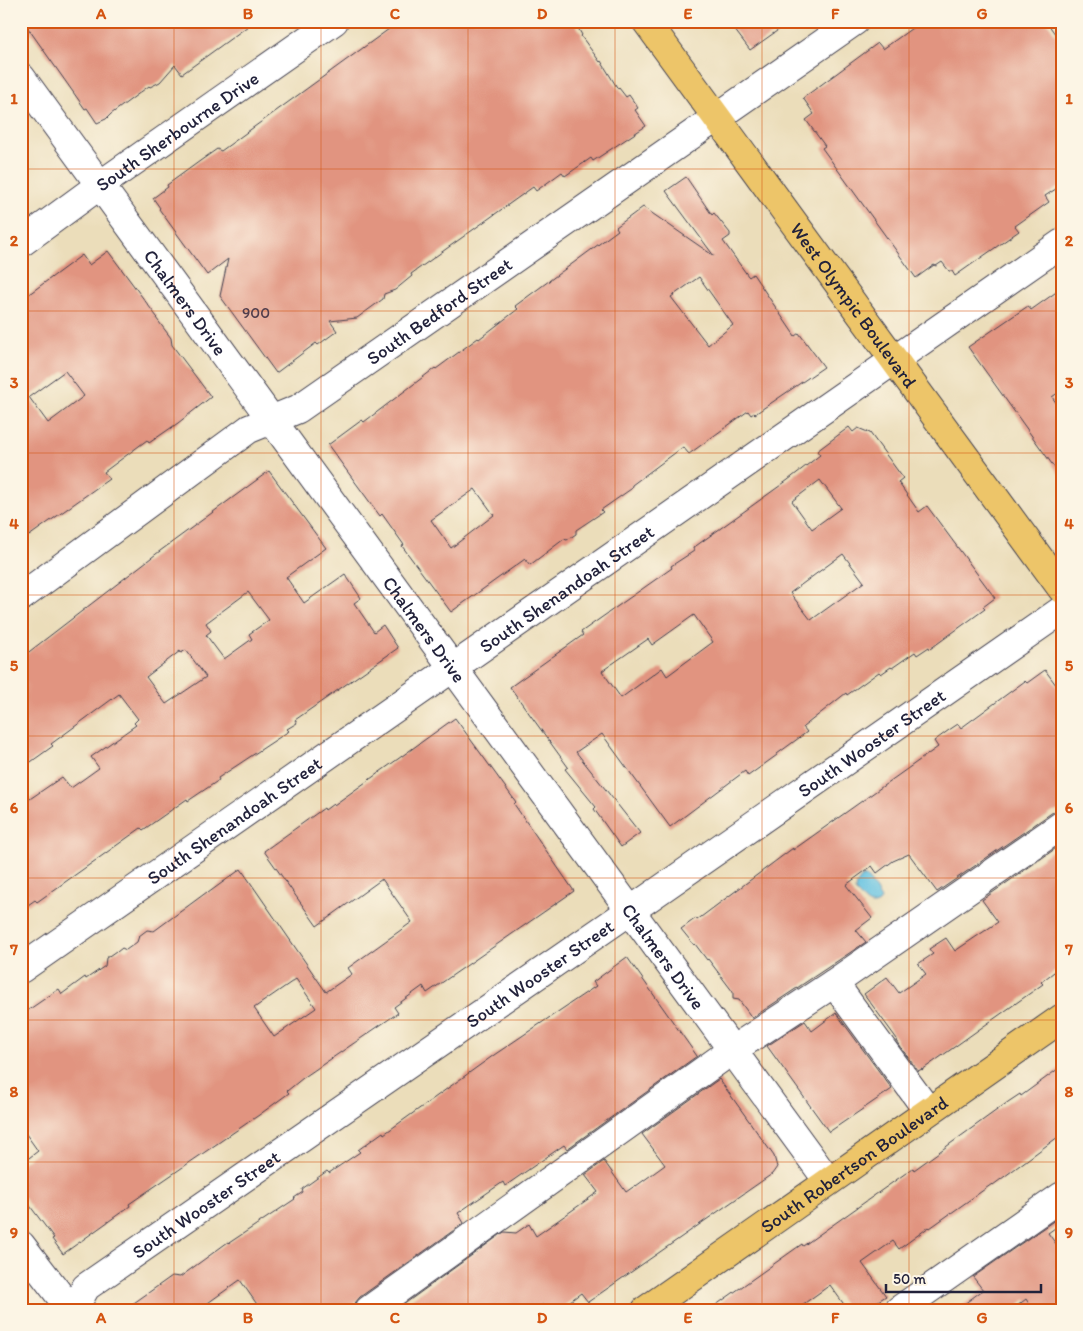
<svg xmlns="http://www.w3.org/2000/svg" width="1083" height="1331" viewBox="0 0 1083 1331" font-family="Itim,sans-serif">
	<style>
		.water { fill: #64c2e2; stroke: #43728e }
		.building { fill: #e19480; fill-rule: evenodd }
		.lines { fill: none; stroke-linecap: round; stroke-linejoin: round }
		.minor-casing { stroke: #403e4e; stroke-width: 30 }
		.major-casing { stroke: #403e4e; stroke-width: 30 }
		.minor { stroke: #fff; stroke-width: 28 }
		.major { stroke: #edc569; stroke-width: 28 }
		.grid { fill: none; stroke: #d45411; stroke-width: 1; stroke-opacity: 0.55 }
		.labels { text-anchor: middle; stroke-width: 4.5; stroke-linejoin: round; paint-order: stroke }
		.number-label { font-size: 16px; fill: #523e4c }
		.street-label { font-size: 19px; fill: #22223b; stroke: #fcf5e5 }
		.neatline { fill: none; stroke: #d45411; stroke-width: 2 }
		.grid-label { font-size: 16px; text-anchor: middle; font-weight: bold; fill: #d45411 }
	</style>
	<rect width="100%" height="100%" fill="#fcf5e5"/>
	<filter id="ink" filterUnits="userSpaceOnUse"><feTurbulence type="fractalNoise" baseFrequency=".02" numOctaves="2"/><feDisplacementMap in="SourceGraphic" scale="10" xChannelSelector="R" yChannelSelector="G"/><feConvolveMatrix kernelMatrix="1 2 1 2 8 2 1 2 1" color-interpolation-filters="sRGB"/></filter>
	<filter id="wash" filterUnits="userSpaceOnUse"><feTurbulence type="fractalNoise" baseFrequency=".0096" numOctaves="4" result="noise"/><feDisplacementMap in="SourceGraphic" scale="20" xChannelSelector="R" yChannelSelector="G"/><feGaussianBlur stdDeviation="1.12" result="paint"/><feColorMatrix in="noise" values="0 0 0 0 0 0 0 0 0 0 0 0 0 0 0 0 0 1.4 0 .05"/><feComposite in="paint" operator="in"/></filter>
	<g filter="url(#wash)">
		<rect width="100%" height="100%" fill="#ebddba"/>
		<path class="water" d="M 862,877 L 866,877 L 872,884 L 881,899 L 879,903 C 868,910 863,898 855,891 L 856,885 Z"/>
		<g id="blocks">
			<g class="building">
				<path d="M 23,21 L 255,21 L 182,74 L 175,65 L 160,82 L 150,87 L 149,86 L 111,114 L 106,119 L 97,123 L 87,108 L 85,109 Z"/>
				<path d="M 400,21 L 574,21 L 582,35 L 581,36 L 600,62 L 601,61 L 618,89 L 619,88 L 626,97 L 629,95 L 638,108 L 635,110 L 646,126 L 593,161 L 591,158 L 565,176 L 562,172 L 536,191 L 533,187 L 411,274 L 412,276 L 395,290 L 384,294 L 383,299 L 357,318 L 330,321 L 337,331 L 318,345 L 316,343 L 276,373 L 220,296 L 228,259 L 207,275 L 159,209 L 160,208 L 153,198 L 168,187 L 167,185 L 200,161 L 217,149 L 221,151 Z"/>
				<path d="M 728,21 L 791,21 L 750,50 Z"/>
				<path d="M 922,21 L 1046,21 L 1060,41 L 1058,43 L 1062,48 L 1062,185 L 1045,196 L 1049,202 L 1015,226 L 1019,231 L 955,276 L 952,271 L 949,271 L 942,262 L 936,266 L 934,265 L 916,278 L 822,148 L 825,146 L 806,120 L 814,114 L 803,98 L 878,43 L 883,49 Z"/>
				<path d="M 686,177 L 712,215 L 714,213 L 730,233 L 730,236 L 723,241 L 748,276 L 749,277 L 753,274 L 795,336 L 799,333 L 824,367 L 755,414 L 754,413 L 751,415 L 748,411 L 689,454 L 683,447 L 632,485 L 631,489 L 601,510 L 603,512 L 576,530 L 576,534 L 567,540 L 564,539 L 530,565 L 525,559 L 451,612 L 402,546 L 404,545 L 382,514 L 380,516 L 328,445 L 362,420 L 364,422 L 435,368 L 436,369 L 478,338 L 479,339 L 518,309 L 515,306 L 618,230 L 616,227 L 643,207 L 714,256 L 666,191 ZM 699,277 L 733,325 L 708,345 L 671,297 ZM 475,489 L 494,515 L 451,548 L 431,520 Z"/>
				<path d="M 108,251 L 157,317 L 156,318 L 171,338 L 172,345 L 211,397 L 178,423 L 149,443 L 147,440 L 104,472 L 109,479 L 29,536 L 28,534 L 21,538 L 21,300 L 82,255 L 89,265 ZM 65,371 L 84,396 L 48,423 L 29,397 Z"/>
				<path d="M 1062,288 L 1062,390 L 1052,397 L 1062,411 L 1062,478 L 968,347 L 1028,306 L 1031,310 Z"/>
				<path d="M 849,427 L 853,432 L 858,428 L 870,433 L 903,478 L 898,482 L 919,512 L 927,506 L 995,598 L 983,607 L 985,609 L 930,649 L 929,647 L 917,655 L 915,652 L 892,668 L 891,667 L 881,674 L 879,672 L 847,695 L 846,693 L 803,727 L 807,732 L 777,754 L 777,755 L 748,776 L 745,771 L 670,827 L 602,734 L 576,752 L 640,833 L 621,847 L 594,809 L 596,807 L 565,769 L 568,767 L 510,687 L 583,635 L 581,632 L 672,568 L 671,566 L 694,551 L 693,548 L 788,480 L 820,455 L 817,451 ZM 820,480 L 841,508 L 812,529 L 792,501 ZM 843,554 L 864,582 L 811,620 L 790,593 ZM 694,615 L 713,642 L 667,676 L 662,668 L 621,698 L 602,671 L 648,639 L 652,645 Z"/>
				<path d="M 269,471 L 326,548 L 286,577 L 304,603 L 345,574 L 361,598 L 354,603 L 374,632 L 383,625 L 398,648 L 295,720 L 297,723 L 287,729 L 289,731 L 218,778 L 219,780 L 188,801 L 187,799 L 143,830 L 141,828 L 37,902 L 35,900 L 28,905 L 21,897 L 21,805 L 62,777 L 71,788 L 99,768 L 91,757 L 136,725 L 134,723 L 138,719 L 119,694 L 51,744 L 53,746 L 21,769 L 21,658 L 160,551 ZM 248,592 L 269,620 L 249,634 L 252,639 L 224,659 L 206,635 L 211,631 L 206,623 ZM 186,650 L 206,677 L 166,704 L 146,677 L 180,651 L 181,653 Z"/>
				<path d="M 1045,670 L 1062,693 L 1062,810 L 1053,812 L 937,892 L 909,854 L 893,861 L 877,873 L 872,866 L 846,885 L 872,918 L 856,930 L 866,942 L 752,1018 L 739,1000 L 733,999 L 733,992 L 708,959 L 707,960 L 695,944 L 694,945 L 681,929 L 696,918 L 697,920 L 793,848 L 793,850 L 938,747 L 934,741 L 949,730 L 958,724 L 961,728 L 1025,681 L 1027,683 Z"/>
				<path d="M 455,718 L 516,802 L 514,804 L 574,891 L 427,993 L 423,986 L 394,1007 L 398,1013 L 303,1078 L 287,1091 L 289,1093 L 259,1115 L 129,1204 L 130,1206 L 63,1254 L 52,1239 L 54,1238 L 21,1194 L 21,1164 L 38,1151 L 21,1127 L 21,1015 L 59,989 L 62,994 L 85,977 L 86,979 L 105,966 L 106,958 L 116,951 L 117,952 L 122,948 L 126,950 L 137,942 L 139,936 L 147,930 L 154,931 L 207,892 L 208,893 L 241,869 L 326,992 L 352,974 L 348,968 L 412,922 L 382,879 L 317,926 L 264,851 L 324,808 L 325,810 L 333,804 L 334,805 ZM 296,979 L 316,1008 L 274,1037 L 254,1008 Z"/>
				<path d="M 1062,844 L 1062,966 L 1041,982 L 1043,984 L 922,1070 L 922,1069 L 918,1071 L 896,1041 L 897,1039 L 864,994 L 887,977 L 899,993 L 926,974 L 918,964 L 933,954 L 929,949 L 946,938 L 955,951 L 998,922 L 982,900 Z"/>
				<path d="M 627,957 L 697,1056 L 567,1149 L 564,1145 L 505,1186 L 503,1182 L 458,1213 L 464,1223 L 360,1297 L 355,1303 L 354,1310 L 261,1310 L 240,1280 L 198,1310 L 124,1310 L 172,1276 L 180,1277 L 228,1242 L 229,1243 L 295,1199 L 294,1198 L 303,1192 L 302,1189 L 327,1171 L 329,1173 L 360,1152 L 358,1150 L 383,1132 L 384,1134 L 494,1055 L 596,986 L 593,982 Z"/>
				<path d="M 836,1013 L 892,1089 L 829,1132 L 767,1046 L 805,1021 L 812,1031 Z"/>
				<path d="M 1062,1066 L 1062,1134 L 993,1185 L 992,1184 L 930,1228 L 929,1227 L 899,1249 L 893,1241 L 862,1263 L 886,1296 L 864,1310 L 848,1310 L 830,1285 L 795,1310 L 709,1310 L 802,1244 L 803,1246 L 913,1168 L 914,1170 L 1008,1102 L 1020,1094 L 1021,1096 Z"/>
				<path d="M 719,1079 L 774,1156 L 777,1167 L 772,1174 L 588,1302 L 581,1293 L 558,1310 L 549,1310 L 543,1305 L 533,1308 L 514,1308 L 512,1310 L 396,1310 L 504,1232 L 516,1233 L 529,1224 L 536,1236 L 598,1192 L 585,1175 L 604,1161 L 626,1192 L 636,1185 L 636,1186 L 665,1165 L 642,1134 Z"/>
				<path d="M 1062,1215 L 1062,1223 L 1048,1233 L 1062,1252 L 1062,1310 L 1033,1310 L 1026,1299 L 1012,1310 L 956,1310 L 983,1290 L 973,1277 Z"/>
			</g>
		</g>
	</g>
	<g filter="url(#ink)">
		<use href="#blocks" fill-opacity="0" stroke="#403e4e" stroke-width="1"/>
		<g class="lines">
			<defs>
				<g id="minor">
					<path id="s1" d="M 21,77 L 828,1181"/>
					<path id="s2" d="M 21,243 L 100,185 L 334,21"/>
					<path id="s3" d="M 21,597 L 249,429 L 298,409 L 855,21"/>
					<path id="s4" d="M 21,969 L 1062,243"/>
					<path d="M 834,983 L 928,1111"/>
					<path d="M 21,1245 L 71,1310"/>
					<path id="s5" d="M 73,1310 L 86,1287 L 650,897 L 1062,610"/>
					<path d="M 369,1310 L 731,1051 L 834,983 L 1062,825"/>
					<path d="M 899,1310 L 1062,1196"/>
				</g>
				<g id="major">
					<path id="s6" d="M 646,21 L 1062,589"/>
					<path id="s7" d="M 646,1310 L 1062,1018"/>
				</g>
			</defs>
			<use href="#minor" class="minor-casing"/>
			<use href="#major" class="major-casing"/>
			<use href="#minor" class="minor"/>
			<use href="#major" class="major"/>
		</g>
	</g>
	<path class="grid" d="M 174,21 L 174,1310M 321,21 L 321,1310M 468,21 L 468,1310M 615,21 L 615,1310M 762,21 L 762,1310M 909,21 L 909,1310M 21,169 L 1062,169M 21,311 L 1062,311M 21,453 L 1062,453M 21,595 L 1062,595M 21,736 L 1062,736M 21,878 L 1062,878M 21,1020 L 1062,1020M 21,1162 L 1062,1162"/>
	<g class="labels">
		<g class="number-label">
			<text x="256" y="318">900</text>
		</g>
		<g class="street-label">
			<text dy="7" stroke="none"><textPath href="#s2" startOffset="192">South Sherbourne Drive</textPath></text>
			<text dy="7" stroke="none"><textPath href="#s1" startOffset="279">Chalmers Drive</textPath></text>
			<text dy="7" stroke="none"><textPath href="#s6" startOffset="352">West Olympic Boulevard</textPath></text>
			<text dy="7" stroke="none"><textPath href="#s3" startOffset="508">South Bedford Street</textPath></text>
			<text dy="7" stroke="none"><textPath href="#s4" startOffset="665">South Shenandoah Street</textPath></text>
			<text dy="7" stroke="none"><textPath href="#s1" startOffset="684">Chalmers Drive</textPath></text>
			<text dy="7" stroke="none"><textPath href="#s5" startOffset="982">South Wooster Street</textPath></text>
			<text dy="7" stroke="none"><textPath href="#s4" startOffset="260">South Shenandoah Street</textPath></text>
			<text dy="7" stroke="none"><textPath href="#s1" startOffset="1089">Chalmers Drive</textPath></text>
			<text dy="7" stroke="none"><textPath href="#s5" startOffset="578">South Wooster Street</textPath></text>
			<text dy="7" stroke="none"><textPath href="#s7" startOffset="254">South Robertson Boulevard</textPath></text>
			<text dy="7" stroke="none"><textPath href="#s5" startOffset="172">South Wooster Street</textPath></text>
		</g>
	</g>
	<rect width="1083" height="1331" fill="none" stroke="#fcf5e5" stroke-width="55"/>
	<path d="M886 1284v8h155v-8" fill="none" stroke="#22223b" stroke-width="2.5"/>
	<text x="893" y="1284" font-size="15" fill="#22223b" stroke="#fcf5e5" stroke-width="4" paint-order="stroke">50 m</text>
	<rect x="28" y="28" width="1028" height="1276" class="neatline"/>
	<g class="grid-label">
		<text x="101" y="19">A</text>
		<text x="248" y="19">B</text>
		<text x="395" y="19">C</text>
		<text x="542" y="19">D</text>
		<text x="688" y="19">E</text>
		<text x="835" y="19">F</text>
		<text x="982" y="19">G</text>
		<text x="14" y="104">1</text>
		<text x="1069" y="104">1</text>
		<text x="14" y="246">2</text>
		<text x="1069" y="246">2</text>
		<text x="14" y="388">3</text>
		<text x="1069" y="388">3</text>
		<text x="14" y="529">4</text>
		<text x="1069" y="529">4</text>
		<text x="14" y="671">5</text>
		<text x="1069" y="671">5</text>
		<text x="14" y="813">6</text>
		<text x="1069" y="813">6</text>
		<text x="14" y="955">7</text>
		<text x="1069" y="955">7</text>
		<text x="14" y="1097">8</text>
		<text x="1069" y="1097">8</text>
		<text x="14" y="1238">9</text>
		<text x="1069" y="1238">9</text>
		<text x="101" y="1323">A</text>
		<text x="248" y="1323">B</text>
		<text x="395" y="1323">C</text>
		<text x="542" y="1323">D</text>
		<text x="688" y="1323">E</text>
		<text x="835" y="1323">F</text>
		<text x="982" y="1323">G</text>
	</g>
</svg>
